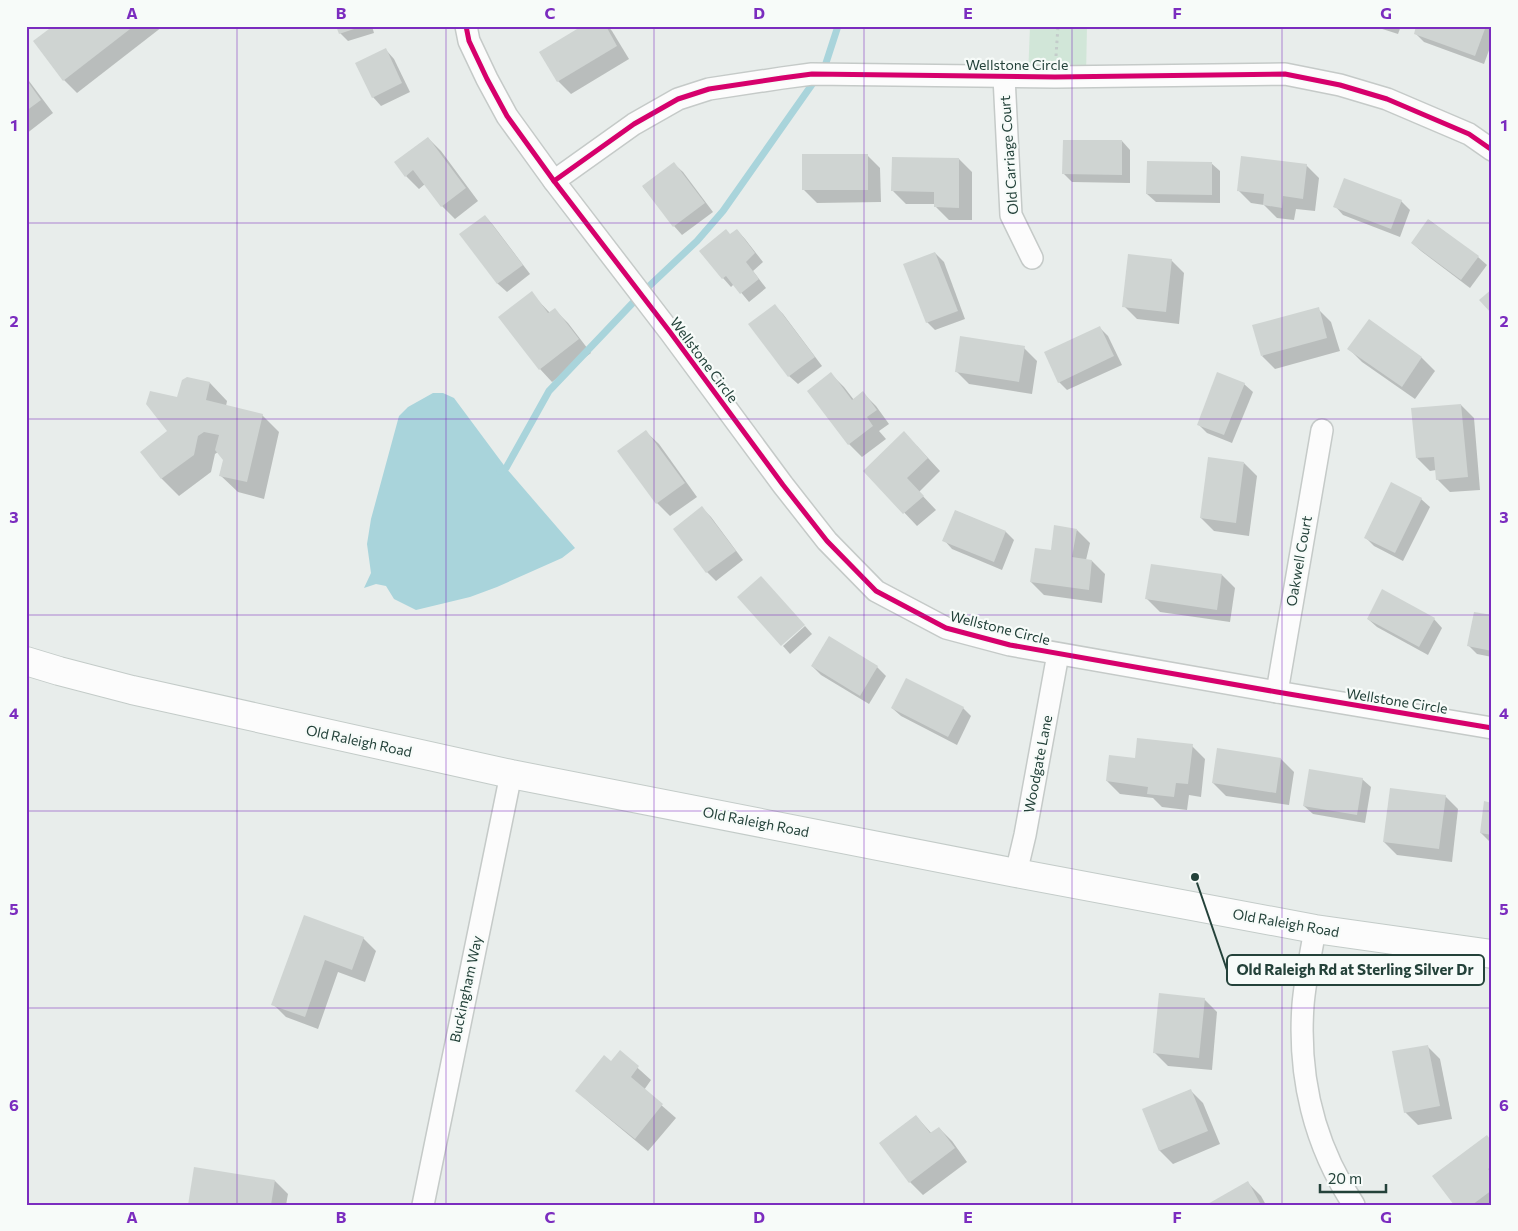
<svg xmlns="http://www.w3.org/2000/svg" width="1518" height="1231" viewBox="0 0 1518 1231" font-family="Commissioner,sans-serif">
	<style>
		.green { fill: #d1e6d8 }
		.water { fill: #a9d4db }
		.shadow { fill: #0003 }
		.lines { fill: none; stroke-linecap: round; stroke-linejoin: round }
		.stream { stroke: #a9d4db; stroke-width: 7 }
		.building { fill: #cfd4d2 }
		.street-casing { stroke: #c5cac8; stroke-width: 24 }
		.secondary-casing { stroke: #c3cbc8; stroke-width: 30 }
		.path { stroke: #c3ccca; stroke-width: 3; stroke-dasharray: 2.5 4; stroke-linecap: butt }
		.street { stroke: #fcfcfc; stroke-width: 21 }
		.secondary { stroke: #fcfcfc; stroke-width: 28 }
		.cycleway-casing { stroke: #f7fbf9; stroke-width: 8 }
		.cycleway { stroke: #d6006c; stroke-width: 5 }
		.grid { fill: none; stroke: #7b2cbf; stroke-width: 1; stroke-opacity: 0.55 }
		.labels { text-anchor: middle; stroke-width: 4.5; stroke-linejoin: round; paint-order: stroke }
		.street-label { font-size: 14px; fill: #24423a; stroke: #f7fbf9 }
		.leader { fill: none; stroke: #24423a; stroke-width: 2 }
		.callout-dot { fill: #24423a; stroke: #f7fbf9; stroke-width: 2 }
		.callout { fill: #f7fbf9; stroke: #24423a; stroke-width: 2 }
		.callout-label { font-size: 15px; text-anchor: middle; font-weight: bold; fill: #24423a }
		.neatline { fill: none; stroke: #7b2cbf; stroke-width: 2 }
		.grid-label { font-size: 16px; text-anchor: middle; font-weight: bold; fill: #7b2cbf }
	</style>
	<rect width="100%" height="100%" fill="#e8edeb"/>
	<path class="green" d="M 1030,26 L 1087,26 L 1086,77 L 1028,77 Z"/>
	<path class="water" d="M 433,393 L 443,393 L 454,398 L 506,468 L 575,548 L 562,558 L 497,587 L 470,597 L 416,610 L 394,599 L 386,586 L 376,584 L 364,588 L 371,573 L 367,544 L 371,519 L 399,416 L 408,407 Z"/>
	<g class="shadow">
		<path d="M 55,26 L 162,26 L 162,27 L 77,93 L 64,80 Z"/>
		<path d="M 337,26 L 372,26 L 374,33 L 348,41 L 340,33 Z"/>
		<path d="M 585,26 L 608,26 L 612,31 L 629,59 L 571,94 L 558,81 Z"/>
		<path d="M 1373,26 L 1401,26 L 1398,34 Z"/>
		<path d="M 1418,26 L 1486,26 L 1492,32 L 1492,42 L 1484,64 L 1424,42 L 1415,33 Z"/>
		<path d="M 386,50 L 394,59 L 410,92 L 381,106 L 373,97 Z"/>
		<path d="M 26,77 L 53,113 L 26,134 Z"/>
		<path d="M 428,138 L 441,151 L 478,201 L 455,219 L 442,206 L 425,184 L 419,189 L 406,176 Z"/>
		<path d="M 1122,141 L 1130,150 L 1130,183 L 1072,182 L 1064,174 Z"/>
		<path d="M 867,155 L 880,168 L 881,202 L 817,203 L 804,190 Z"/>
		<path d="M 959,159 L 972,172 L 972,220 L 949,220 L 936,207 L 936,204 L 906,204 L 893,191 Z"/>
		<path d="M 1211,163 L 1220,171 L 1220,203 L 1156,202 L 1147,194 Z"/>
		<path d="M 674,164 L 683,172 L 713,212 L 682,235 L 674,226 L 643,187 Z"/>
		<path d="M 1306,165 L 1319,178 L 1315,211 L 1296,209 L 1294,220 L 1277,218 L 1264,205 L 1251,203 L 1238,190 Z"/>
		<path d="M 1401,201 L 1410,210 L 1400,237 L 1343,215 L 1335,206 Z"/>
		<path d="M 485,216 L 493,225 L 530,274 L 507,292 L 498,284 L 461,234 Z"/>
		<path d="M 1429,220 L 1478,257 L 1487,265 L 1470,288 L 1421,251 L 1412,243 Z"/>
		<path d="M 737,230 L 745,239 L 763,262 L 753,271 L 766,288 L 749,302 L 734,284 L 731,287 L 723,278 L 730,235 Z"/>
		<path d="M 935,253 L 944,262 L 965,319 L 935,330 L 927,322 Z"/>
		<path d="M 1171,260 L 1184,273 L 1179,324 L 1137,319 L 1124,306 Z"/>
		<path d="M 531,293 L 550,313 L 555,310 L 568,323 L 591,353 L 552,382 L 540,369 Z"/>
		<path d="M 775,306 L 783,314 L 822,366 L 798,384 L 789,376 Z"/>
		<path d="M 1318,309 L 1331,322 L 1340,351 L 1275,369 L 1262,356 Z"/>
		<path d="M 1369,320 L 1422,358 L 1435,371 L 1415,399 L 1362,362 L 1349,349 Z"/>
		<path d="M 1099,327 L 1108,336 L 1122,365 L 1067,390 L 1059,382 Z"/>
		<path d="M 1024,348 L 1037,361 L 1032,394 L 969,384 L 956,371 Z"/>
		<path d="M 831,374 L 844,387 L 854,400 L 863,393 L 876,406 L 889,424 L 879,431 L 886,439 L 862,457 L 849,444 Z"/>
		<path d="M 210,383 L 227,401 L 226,406 L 262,415 L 279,432 L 264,499 L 238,492 L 220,475 L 224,459 L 218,452 L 215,454 L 211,472 L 179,496 L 162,479 L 142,452 L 169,432 L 178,399 Z"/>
		<path d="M 1244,384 L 1253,392 L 1232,443 L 1207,433 L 1198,424 Z"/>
		<path d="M 1461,405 L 1474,418 L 1480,490 L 1450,492 L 1437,479 L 1436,470 L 1430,471 L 1417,458 Z"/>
		<path d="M 646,432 L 659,444 L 697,497 L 670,516 L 657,503 L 619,451 Z"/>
		<path d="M 917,446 L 940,471 L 919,492 L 936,510 L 917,526 L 865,471 Z"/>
		<path d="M 1244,463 L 1257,476 L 1249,536 L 1214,531 L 1201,518 Z"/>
		<path d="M 1421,499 L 1430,507 L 1403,561 L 1374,546 L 1365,537 Z"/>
		<path d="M 702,508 L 711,517 L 743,560 L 716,581 L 707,572 L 675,529 Z"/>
		<path d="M 956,511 L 1006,532 L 1014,540 L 1002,570 L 952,549 L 944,540 Z"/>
		<path d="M 1077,530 L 1090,543 L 1086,560 L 1092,561 L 1105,574 L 1102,603 L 1044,595 L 1031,582 L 1052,552 Z"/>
		<path d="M 1222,575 L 1235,588 L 1230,622 L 1160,612 L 1147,599 Z"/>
		<path d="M 1492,616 L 1492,657 L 1477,654 L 1469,646 Z"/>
		<path d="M 1368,619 L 1434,619 L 1442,628 L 1428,655 L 1377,627 Z"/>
		<path d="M 805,626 L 812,634 L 790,654 L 783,646 Z"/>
		<path d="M 830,638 L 877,667 L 886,676 L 869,704 L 821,675 L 812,666 Z"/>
		<path d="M 892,708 L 963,708 L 971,716 L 957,745 L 901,716 Z"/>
		<path d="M 1192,746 L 1205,759 L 1201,797 L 1189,795 L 1187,810 L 1162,807 L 1153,798 L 1120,794 L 1107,781 L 1136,759 Z"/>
		<path d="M 1281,759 L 1294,772 L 1289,805 L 1226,796 L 1213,783 Z"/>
		<path d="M 1362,779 L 1371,787 L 1365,823 L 1313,814 L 1304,806 Z"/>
		<path d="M 1445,796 L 1458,809 L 1452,862 L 1397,855 L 1384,842 Z"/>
		<path d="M 1492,804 L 1492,842 L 1489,841 L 1481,833 Z"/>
		<path d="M 305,917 L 363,938 L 376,951 L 365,982 L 338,972 L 318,1029 L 286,1017 L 273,1004 Z"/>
		<path d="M 1204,999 L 1217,1012 L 1212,1070 L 1168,1066 L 1155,1053 Z"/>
		<path d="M 1427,1046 L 1440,1059 L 1452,1119 L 1418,1125 L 1405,1112 Z"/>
		<path d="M 620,1052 L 651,1080 L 644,1090 L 676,1118 L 648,1151 L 590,1103 L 577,1091 L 611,1063 Z"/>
		<path d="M 1190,1090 L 1203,1103 L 1220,1144 L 1173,1164 L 1160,1151 L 1143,1110 Z"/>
		<path d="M 916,1116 L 932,1134 L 939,1128 L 952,1141 L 967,1162 L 923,1195 L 910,1182 L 880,1143 Z"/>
		<path d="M 1492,1142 L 1492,1205 L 1455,1205 Z"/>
		<path d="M 275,1181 L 288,1194 L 286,1205 L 189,1205 Z"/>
		<path d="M 1248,1183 L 1261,1196 L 1266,1205 L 1208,1205 Z"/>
	</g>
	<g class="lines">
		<path class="stream" d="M 500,471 L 506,468 L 549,391 L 645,290 L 697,241 L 723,211 L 825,66 L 838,26"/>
	</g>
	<g class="building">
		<path d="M 53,26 L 134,26 L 63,81 L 33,41 Z"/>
		<path d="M 336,26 L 360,26 L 360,27 L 339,34 Z"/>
		<path d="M 582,26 L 606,26 L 617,46 L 557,82 L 539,52 Z"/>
		<path d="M 1416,26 L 1486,26 L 1475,56 L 1414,34 Z"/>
		<path d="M 386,48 L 402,83 L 372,98 L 355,63 Z"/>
		<path d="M 26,79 L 41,100 L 26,111 Z"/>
		<path d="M 428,137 L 466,188 L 441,207 L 413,170 L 405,177 L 394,162 Z"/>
		<path d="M 1063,140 L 1122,140 L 1122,175 L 1062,174 Z"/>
		<rect x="802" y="154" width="66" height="36"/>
		<path d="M 1241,156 L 1307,164 L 1303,199 L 1283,196 L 1282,208 L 1263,205 L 1264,194 L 1237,191 Z"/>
		<path d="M 892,157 L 959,158 L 959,208 L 934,207 L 934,192 L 891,191 Z"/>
		<path d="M 1147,161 L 1212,162 L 1212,195 L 1146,194 Z"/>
		<path d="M 674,162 L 705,203 L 673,227 L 642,186 Z"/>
		<path d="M 1344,178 L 1402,200 L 1391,229 L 1333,207 Z"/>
		<path d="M 485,215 L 523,265 L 497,284 L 459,234 Z"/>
		<path d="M 1428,219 L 1479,256 L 1461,280 L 1411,243 Z"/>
		<path d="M 726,229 L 730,234 L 737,229 L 755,253 L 746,262 L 759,279 L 740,294 L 726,276 L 722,279 L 699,251 Z"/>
		<path d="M 935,252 L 958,311 L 926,323 L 903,264 Z"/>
		<path d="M 1128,254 L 1172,259 L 1166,312 L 1122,307 Z"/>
		<path d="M 1492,289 L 1492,314 L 1479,300 Z"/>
		<path d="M 532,291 L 548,313 L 555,308 L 579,339 L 539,370 L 498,317 Z"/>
		<path d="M 775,304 L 815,357 L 788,377 L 748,324 Z"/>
		<path d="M 1319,307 L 1327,338 L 1261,356 L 1252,325 Z"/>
		<path d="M 1369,319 L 1422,357 L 1402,387 L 1347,349 Z"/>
		<path d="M 1100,326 L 1114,356 L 1058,383 L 1044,352 Z"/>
		<path d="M 960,336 L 1025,346 L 1019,382 L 955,372 Z"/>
		<path d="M 831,372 L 852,400 L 863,391 L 877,410 L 867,417 L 873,426 L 848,445 L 807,391 Z"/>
		<path d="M 1217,372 L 1245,383 L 1224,435 L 1197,425 Z"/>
		<path d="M 187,377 L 210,382 L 206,400 L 263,414 L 247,482 L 219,476 L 223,460 L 215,450 L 219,435 L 204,432 L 198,436 L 194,455 L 161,479 L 140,452 L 167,431 L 146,404 L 150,391 L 177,397 L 182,380 Z"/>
		<path d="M 1461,404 L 1468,477 L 1436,480 L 1434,457 L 1416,458 L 1411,408 Z"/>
		<path d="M 646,430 L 685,483 L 656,504 L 617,451 Z"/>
		<path d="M 904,431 L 928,458 L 907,478 L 924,496 L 903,514 L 863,471 Z"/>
		<path d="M 1208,457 L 1244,462 L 1236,523 L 1200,518 Z"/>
		<path d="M 1391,482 L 1422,498 L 1395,553 L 1364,538 Z"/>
		<path d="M 702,506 L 736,551 L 706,573 L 673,529 Z"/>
		<path d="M 955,510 L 1006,531 L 994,562 L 942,541 Z"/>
		<path d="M 1054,525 L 1077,529 L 1072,557 L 1092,560 L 1089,590 L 1030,582 L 1035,548 L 1051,550 Z"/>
		<path d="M 1151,564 L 1222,574 L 1217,610 L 1145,599 Z"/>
		<path d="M 761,576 L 805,625 L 781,646 L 737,597 Z"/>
		<path d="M 1382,589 L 1435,618 L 1419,647 L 1367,619 Z"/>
		<path d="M 1474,612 L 1492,615 L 1492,651 L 1467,646 Z"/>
		<path d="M 829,636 L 878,666 L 860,696 L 811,666 Z"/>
		<path d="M 906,678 L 964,707 L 948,737 L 891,708 Z"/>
		<path d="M 1137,738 L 1193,744 L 1188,784 L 1176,783 L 1174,797 L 1147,794 L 1148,787 L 1106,781 L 1109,755 L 1135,758 Z"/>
		<path d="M 1217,748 L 1281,758 L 1276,793 L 1212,783 Z"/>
		<path d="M 1309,769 L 1363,778 L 1357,815 L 1303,806 Z"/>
		<path d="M 1390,788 L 1446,795 L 1439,849 L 1383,842 Z"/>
		<path d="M 1484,801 L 1492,803 L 1492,835 L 1480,833 Z"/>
		<path d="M 304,915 L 364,937 L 352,970 L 325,960 L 305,1017 L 271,1005 Z"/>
		<path d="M 1159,993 L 1205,998 L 1199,1058 L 1153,1053 Z"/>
		<path d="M 1428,1045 L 1440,1106 L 1404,1113 L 1392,1051 Z"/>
		<path d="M 620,1050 L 639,1066 L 631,1077 L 663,1104 L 635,1139 L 575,1091 L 604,1055 L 611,1061 Z"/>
		<path d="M 1191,1089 L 1208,1131 L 1159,1151 L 1142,1109 Z"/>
		<path d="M 916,1115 L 930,1133 L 939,1127 L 955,1148 L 909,1183 L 879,1143 Z"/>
		<path d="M 1487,1135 L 1492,1142 L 1492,1166 L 1488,1169 L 1492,1174 L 1492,1190 L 1472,1205 L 1454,1205 L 1432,1176 Z"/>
		<path d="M 194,1167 L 275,1180 L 271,1205 L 188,1205 Z"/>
		<path d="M 1248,1181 L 1261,1205 L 1206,1205 Z"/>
	</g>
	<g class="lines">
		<defs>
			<g id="street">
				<path d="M 466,26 L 469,41 L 487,79 L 507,116 L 554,181 L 670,332 L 783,485 L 827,541 L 876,591 L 946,628 L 1010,645 L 1277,692 L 1492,728"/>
				<path d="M 1004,77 L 1011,215 L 1032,258"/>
				<path d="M 554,181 L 634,124 L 678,99 L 709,89 L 782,78 L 812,74 L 1055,77 L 1285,74 L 1340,85 L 1387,99 L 1469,134 L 1492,150"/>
				<path d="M 1277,692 L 1322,430"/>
				<path d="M 1016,873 L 1025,835 L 1058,654"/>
				<path d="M 1315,929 C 1311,954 1305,980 1303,1005 C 1298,1076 1314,1145 1354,1205"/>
				<path d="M 423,1205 L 511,774"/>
			</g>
			<path id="secondary" d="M 26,661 L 59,671 L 132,690 L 511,774 L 1016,873 L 1315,929 L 1492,954"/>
		</defs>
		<use href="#street" class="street-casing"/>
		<use href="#secondary" class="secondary-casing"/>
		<path class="path" d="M 1056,56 L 1058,26"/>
		<use href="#street" class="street"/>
		<use href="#secondary" class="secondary"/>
		<defs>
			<g id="cycleway">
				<path d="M 466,26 L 469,41 L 487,79 L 507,116 L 554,181 L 670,332 L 783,485 L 827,541 L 876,591 L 946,628 L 1010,645 L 1277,692 L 1492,728"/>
				<path d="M 554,181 L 634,124 L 678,99 L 709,89 L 782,78 L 812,74 L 1055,77 L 1285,74 L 1340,85 L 1387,99 L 1469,134 L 1492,150"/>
			</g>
		</defs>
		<use href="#cycleway" class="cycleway-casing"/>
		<use href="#cycleway" class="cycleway"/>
	</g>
	<path class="grid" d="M 237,26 L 237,1205M 446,26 L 446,1205M 654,26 L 654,1205M 864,26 L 864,1205M 1072,26 L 1072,1205M 1282,26 L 1282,1205M 26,223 L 1492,223M 26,419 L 1492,419M 26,615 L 1492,615M 26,811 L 1492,811M 26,1008 L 1492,1008"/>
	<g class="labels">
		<g class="street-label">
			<text x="1017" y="70">Wellstone Circle</text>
			<text transform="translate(1009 155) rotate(-94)" y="5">Old Carriage Court</text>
			<text transform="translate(704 360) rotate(53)" y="5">Wellstone Circle</text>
			<text transform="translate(1299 561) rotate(-80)" y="5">Oakwell Court</text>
			<text transform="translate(1000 628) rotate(14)" y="5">Wellstone Circle</text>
			<text transform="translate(1397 701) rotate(9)" y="5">Wellstone Circle</text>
			<text transform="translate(359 741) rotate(12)" y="5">Old Raleigh Road</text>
			<text transform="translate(1038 764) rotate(-79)" y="5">Woodgate Lane</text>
			<text transform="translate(756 822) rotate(11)" y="5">Old Raleigh Road</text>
			<text transform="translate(1286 923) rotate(10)" y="5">Old Raleigh Road</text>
			<text transform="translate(466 989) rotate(-78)" y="5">Buckingham Way</text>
		</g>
	</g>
	<path class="leader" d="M1195 877L1227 970"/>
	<circle class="callout-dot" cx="1195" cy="877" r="5"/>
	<rect class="callout" x="1227" y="955" width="257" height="30" rx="5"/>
	<g class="callout-label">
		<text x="1355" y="975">Old Raleigh Rd at Sterling Silver Dr</text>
	</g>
	<rect width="1518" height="1231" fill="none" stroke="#f7fbf9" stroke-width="55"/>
	<path d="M1320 1184v8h66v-8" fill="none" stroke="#24423a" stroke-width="2.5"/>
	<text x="1328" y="1184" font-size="15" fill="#24423a" stroke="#f7fbf9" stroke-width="4" paint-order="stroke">20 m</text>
	<rect x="28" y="28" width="1462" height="1176" class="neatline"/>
	<g class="grid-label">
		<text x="132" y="19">A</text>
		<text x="341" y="19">B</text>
		<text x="550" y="19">C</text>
		<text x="759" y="19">D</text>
		<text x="968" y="19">E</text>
		<text x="1177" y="19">F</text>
		<text x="1386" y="19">G</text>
		<text x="14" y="131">1</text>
		<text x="1504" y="131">1</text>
		<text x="14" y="327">2</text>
		<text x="1504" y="327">2</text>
		<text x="14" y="523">3</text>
		<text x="1504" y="523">3</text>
		<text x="14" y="719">4</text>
		<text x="1504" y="719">4</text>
		<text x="14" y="915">5</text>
		<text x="1504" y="915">5</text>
		<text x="14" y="1111">6</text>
		<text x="1504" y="1111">6</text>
		<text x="132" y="1223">A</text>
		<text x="341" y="1223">B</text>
		<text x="550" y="1223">C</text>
		<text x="759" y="1223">D</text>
		<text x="968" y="1223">E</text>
		<text x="1177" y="1223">F</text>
		<text x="1386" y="1223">G</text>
	</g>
</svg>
